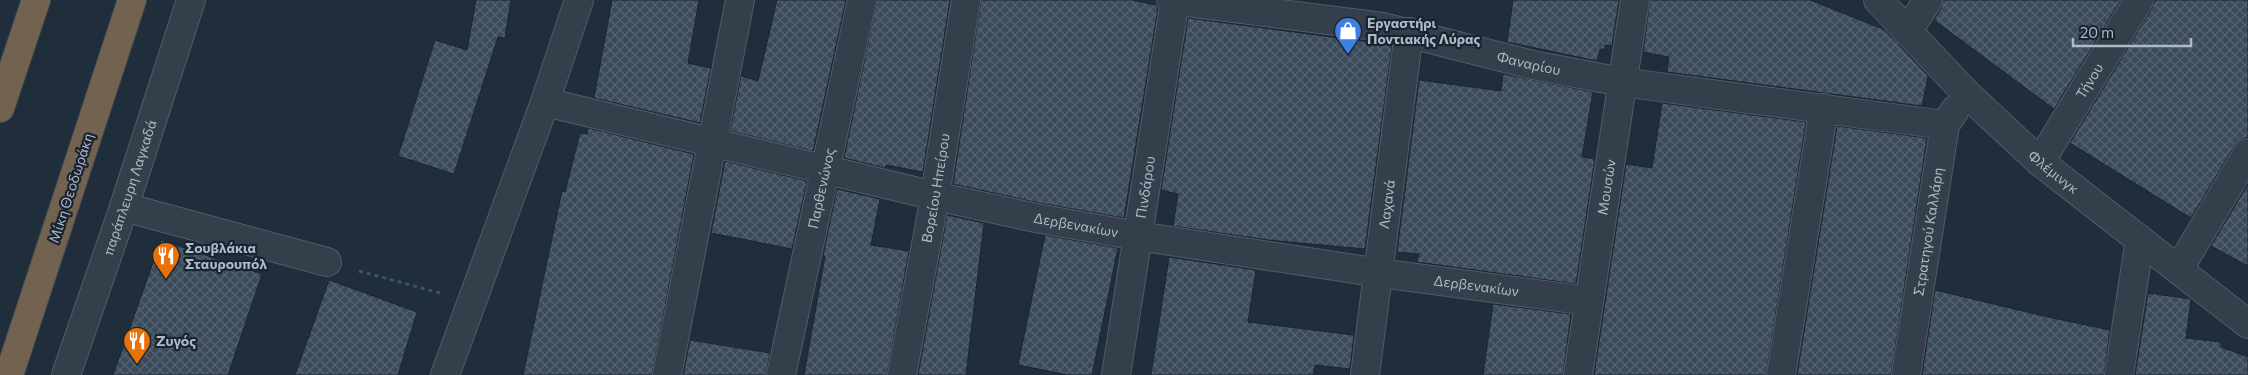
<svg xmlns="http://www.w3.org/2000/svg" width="2248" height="375" viewBox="0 0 2248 375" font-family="Commissioner,sans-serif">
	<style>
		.building { fill: url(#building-cross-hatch); stroke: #1b2632 }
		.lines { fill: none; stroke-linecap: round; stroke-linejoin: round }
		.minor-casing { stroke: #525c69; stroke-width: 30 }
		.highway-casing { stroke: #3f4956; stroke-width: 30 }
		.path { stroke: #3d5657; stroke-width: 3; stroke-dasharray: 4 4; stroke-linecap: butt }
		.minor { stroke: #343f4b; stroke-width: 28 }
		.highway { stroke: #726350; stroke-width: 28 }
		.labels { text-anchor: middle; stroke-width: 4.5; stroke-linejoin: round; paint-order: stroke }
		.poi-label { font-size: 14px; font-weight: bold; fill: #afb9c8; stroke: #192430; text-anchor: start }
		.street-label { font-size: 14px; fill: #afb9c8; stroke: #192430 }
	</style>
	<defs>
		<pattern id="building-cross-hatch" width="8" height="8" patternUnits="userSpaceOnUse" patternTransform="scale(1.25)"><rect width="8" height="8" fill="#3b4b5b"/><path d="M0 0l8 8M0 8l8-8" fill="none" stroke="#556371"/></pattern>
	</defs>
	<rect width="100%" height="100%" fill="#202d3b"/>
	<g class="building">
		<path d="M 476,0 L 511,0 L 505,38 L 498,37 L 454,174 L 398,156 L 435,40 L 467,50 Z"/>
		<path d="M 612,0 L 699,0 L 688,63 L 711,68 L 700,123 L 594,98 Z"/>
		<path d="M 777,0 L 846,0 L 813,151 L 730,131 L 741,76 L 758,81 Z"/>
		<path d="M 877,0 L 950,0 L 923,172 L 886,165 L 885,168 L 844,158 Z"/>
		<path d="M 981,0 L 1132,0 L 1156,5 L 1158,8 L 1124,218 L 1039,203 L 953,184 Z"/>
		<path d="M 1513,0 L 1619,0 L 1612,46 L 1605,45 L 1605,49 L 1600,49 L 1597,61 L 1507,42 Z"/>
		<path d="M 1650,0 L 1810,0 L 1885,30 L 1928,76 L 1922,106 L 1667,72 L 1669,57 L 1643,52 Z"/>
		<path d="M 1943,0 L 2121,0 L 2054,109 L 1934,20 L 1941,9 Z"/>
		<path d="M 2155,0 L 2248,0 L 2248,137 L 2240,140 L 2235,145 L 2191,218 L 2070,143 L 2152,8 Z"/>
		<path d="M 1188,18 L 1392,45 L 1365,249 L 1268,240 L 1173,226 L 1178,194 L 1161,190 Z"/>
		<path d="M 1503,74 L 1593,92 L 1582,157 L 1595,159 L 1576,284 L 1417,262 L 1419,254 L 1397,252 L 1419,80 L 1501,91 Z"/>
		<path d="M 1662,103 L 1806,122 L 1766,375 L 1594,375 L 1626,164 L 1652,168 Z"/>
		<path d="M 1837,126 L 1927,138 L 1891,375 L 1797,375 Z"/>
		<path d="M 588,128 L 694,154 L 652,375 L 523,375 L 562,191 L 565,192 L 580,133 L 587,134 Z"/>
		<path d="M 725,161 L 807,181 L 792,249 L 711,233 Z"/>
		<path d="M 2248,184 L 2248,266 L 2211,246 Z"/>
		<path d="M 837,189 L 880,199 L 871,245 L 909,251 L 887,375 L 804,375 L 825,256 L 823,255 Z"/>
		<path d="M 947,215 L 984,223 L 966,375 L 918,375 Z"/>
		<path d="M 1045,235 L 1118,248 L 1092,375 L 1068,375 L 1018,365 Z"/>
		<path d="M 161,240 L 262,274 L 228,375 L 113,375 Z"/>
		<path d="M 1169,257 L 1256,270 L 1248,322 L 1354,335 L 1350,369 L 1315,365 L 1313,375 L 1151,375 Z"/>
		<path d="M 329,280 L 417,312 L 398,375 L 295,375 Z"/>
		<path d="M 1935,290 L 2048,317 L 2110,330 L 2104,375 L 1922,375 Z"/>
		<path d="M 2148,293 L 2191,299 L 2186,338 L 2221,342 L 2221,347 L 2248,357 L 2248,375 L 2135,375 Z"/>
		<path d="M 1493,304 L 1571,314 L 1563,375 L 1483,375 Z"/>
		<path d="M 690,340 L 770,353 L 766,375 L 683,375 Z"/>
	</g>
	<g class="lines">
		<defs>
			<g id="minor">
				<path id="s1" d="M 1171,0 L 1383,27 L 1533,65 L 1622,82 L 1945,125"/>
				<path id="s2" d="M 1878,0 L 1967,94 L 2040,162 L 2248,324"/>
				<path d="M 1907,32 L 1928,0"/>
				<path id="s3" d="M 545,102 L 935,196 L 1036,218 L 1138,236 L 1380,273 L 1589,301"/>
				<path id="s4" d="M 2040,162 L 2139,0"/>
				<path d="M 124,207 L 327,262"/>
				<path d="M 2179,269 L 2248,153"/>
				<path id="s5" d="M 66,375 L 124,207 L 191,0"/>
				<path d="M 445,375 L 545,102 L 579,0"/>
				<path d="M 667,375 L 740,0"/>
				<path id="s6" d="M 781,375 L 862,0"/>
				<path id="s7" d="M 902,375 L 935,196 L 966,0"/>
				<path id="s8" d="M 1116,375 L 1175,0"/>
				<path id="s9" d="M 1365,375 L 1409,32"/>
				<path id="s10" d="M 1578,375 L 1635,0"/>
				<path d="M 1781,375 L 1824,108"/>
				<path id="s11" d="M 1906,375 L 1945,125 L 1955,110"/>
				<path d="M 2119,375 L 2140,239"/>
			</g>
			<g id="highway">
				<path d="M 0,108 L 36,0"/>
				<path d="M 9,375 L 132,0"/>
			</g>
		</defs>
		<use href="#minor" class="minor-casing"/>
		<use href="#highway" class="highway-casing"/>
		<path class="path" d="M 359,271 L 440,293"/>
		<use href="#minor" class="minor"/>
		<use href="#highway" class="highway"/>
	</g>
	<defs>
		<symbol id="shop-pin" viewBox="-11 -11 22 30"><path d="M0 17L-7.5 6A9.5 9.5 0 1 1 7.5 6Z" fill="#3f7fe0" stroke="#192430"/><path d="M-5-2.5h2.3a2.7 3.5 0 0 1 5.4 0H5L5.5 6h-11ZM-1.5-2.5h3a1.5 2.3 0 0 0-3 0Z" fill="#fff"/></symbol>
		<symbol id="restaurant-pin" viewBox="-11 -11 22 30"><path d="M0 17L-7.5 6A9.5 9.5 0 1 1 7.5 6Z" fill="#e8710a" stroke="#192430"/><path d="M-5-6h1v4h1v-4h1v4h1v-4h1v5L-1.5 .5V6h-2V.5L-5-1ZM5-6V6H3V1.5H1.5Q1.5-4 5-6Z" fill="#fff"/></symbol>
	</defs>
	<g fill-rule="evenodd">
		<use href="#shop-pin" x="1332" y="15" width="32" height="43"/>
		<use href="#restaurant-pin" x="150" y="240" width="32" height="43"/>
		<use href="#restaurant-pin" x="121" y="325" width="32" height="43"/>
	</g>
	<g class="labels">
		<g class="poi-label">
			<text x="1367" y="28">Εργαστήρι<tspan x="1367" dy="16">Ποντιακής Λύρας</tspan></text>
			<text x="185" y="253">Σουβλάκια<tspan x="185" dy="16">Σταυρουπόλ</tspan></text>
			<text x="156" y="346">Ζυγός</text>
		</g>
		<g class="street-label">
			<text dy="5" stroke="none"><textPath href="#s1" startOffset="364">Φαναρίου</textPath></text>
			<text dy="5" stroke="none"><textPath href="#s4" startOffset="95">Τήνου</textPath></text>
			<text dy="5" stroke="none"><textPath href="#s2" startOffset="246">Φλέμινγκ</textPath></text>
			<text dy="5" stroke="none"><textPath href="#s10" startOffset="190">Μουσών</textPath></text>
			<text transform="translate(71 188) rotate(-72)" y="5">Μίκη Θεοδωράκη</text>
			<text dy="5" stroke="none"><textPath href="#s5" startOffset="198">παράπλευρη Λαγκαδά</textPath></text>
			<text dy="5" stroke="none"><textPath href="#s6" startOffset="191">Παρθενώνος</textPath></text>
			<text dy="5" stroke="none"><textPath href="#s7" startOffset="190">Βορείου Ηπείρου</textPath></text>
			<text dy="5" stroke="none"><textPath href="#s8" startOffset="190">Πινδάρου</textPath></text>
			<text dy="5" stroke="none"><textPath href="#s9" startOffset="172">Λαχανά</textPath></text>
			<text dy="5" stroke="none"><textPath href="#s3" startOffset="545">Δερβενακίων</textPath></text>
			<text dy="5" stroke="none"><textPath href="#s11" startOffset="145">Στρατηγού Καλλάρη</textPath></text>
			<text dy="5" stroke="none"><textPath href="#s3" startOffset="950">Δερβενακίων</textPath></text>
		</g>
	</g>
	<path d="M2073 38v8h118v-8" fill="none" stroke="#afb9c8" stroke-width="2.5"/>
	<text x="2080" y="38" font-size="15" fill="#afb9c8" stroke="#192430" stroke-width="4" paint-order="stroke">20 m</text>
</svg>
